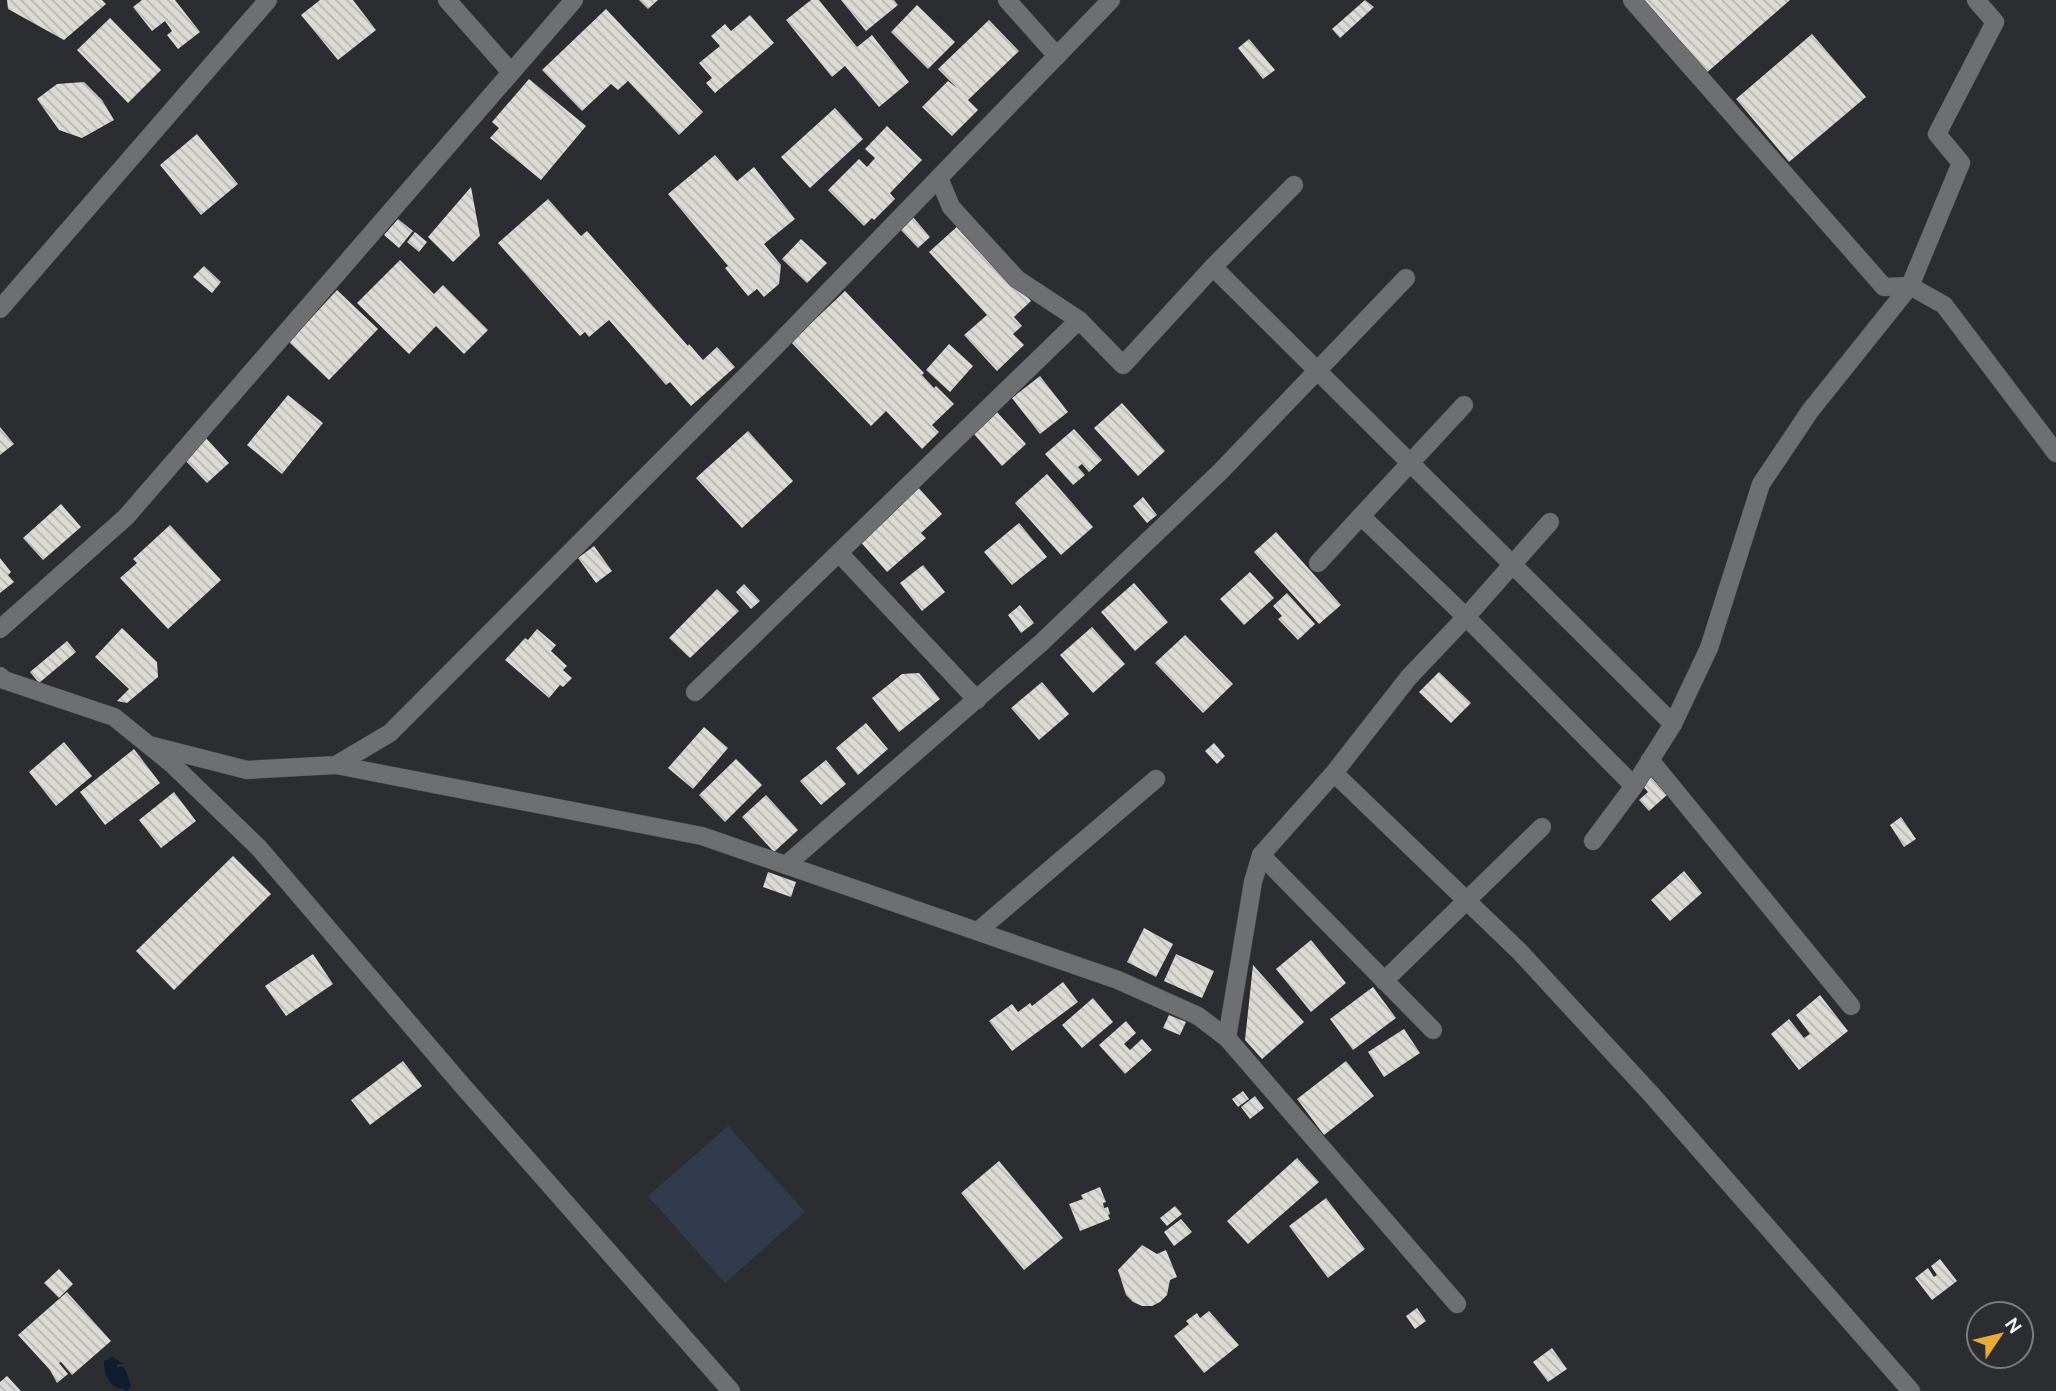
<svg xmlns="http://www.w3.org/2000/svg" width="2056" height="1391" viewBox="0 0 2056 1391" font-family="Ubuntu,sans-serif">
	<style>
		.garden { fill: #313b4d }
		.water { fill: url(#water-ripples) }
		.building { fill: url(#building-back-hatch) }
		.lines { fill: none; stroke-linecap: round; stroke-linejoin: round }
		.minor-casing { stroke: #47494c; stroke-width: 19 }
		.minor { stroke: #6d6f70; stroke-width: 18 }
	</style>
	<defs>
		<pattern id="water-ripples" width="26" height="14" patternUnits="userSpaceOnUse" patternTransform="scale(1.75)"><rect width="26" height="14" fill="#101b30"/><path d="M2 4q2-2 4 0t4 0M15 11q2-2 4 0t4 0" fill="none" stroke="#333d4f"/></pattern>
		<pattern id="building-back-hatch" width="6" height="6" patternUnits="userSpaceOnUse" patternTransform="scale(1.75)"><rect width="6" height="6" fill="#dcdad5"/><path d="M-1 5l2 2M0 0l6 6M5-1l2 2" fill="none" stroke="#b7b6b2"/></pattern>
	</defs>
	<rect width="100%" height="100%" fill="#2b2d31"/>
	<path class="garden" d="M 728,1126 L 805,1212 L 725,1283 L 648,1196 Z"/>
	<path class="water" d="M 112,1357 L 124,1364 L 131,1386 L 127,1391 C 110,1388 104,1377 104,1361 Z"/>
	<g class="building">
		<path d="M 7,0 L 102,0 L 106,4 L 64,40 L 8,9 Z"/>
		<path d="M 142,0 L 175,0 L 200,32 L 178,49 L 167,35 L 172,31 L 165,21 L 152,31 L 133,7 Z"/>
		<path d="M 320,0 L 353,0 L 376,30 L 338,60 L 301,15 Z"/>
		<path d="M 639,0 L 658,0 L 648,9 Z"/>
		<path d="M 811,0 L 819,0 L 857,47 L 872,35 L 909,82 L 879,107 L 845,66 L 832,77 L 786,20 Z"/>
		<path d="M 841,0 L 894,0 L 898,5 L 866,31 Z"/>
		<path d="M 1365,0 L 1374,7 L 1340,38 L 1332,29 Z"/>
		<path d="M 1639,0 L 1790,0 L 1704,75 Z"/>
		<path d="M 917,5 L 955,42 L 928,69 L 891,32 Z"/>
		<path d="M 606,9 L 703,112 L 679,135 L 628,81 L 618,90 L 611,84 L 582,111 L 542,70 Z"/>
		<path d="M 750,15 L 774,43 L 715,93 L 706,83 L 712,78 L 699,63 L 720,46 L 711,36 L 725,24 L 731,31 Z"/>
		<path d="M 110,18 L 161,70 L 128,103 L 77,50 Z"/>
		<path d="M 989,20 L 1019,51 L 968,100 L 978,110 L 952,136 L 922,107 L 948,81 L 957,88 L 938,69 Z"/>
		<path d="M 1812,34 L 1866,97 L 1789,162 L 1736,99 Z"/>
		<path d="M 1249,39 L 1275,70 L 1263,79 L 1238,48 Z"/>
		<path d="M 529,79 L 586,126 L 541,180 L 490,138 L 499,128 L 492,122 Z"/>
		<path d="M 84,82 L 102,100 L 114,120 L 82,138 L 59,130 L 37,99 L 57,84 Z"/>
		<path d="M 835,108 L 863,139 L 810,188 L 781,157 Z"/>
		<path d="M 887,126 L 922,160 L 890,193 L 895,199 L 874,220 L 872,218 L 864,226 L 828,190 L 859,159 L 867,167 L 875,158 L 865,149 Z"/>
		<path d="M 197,134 L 238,184 L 201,215 L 160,165 Z"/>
		<path d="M 715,155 L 737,181 L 754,167 L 795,219 L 764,244 L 781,265 L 779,284 L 764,297 L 757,289 L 748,296 L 725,268 L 728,266 L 668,194 Z"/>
		<path d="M 471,187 L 480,236 L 453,262 L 428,237 Z"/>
		<path d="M 548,199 L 581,236 L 587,231 L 688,346 L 689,344 L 703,360 L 717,347 L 735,367 L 691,406 L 670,382 L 666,385 L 609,320 L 589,337 L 585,332 L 580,336 L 498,243 Z"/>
		<path d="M 913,217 L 930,237 L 918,248 L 900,229 Z"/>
		<path d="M 398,219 L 413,231 L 399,248 L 384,235 Z"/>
		<path d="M 960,224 L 1031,301 L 1014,317 L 1022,326 L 1013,334 L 1024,345 L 997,371 L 964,335 L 987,315 L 929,252 Z"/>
		<path d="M 415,232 L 427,242 L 419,252 L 407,242 Z"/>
		<path d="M 801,239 L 827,263 L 807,283 L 782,259 Z"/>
		<path d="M 400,260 L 434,294 L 443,285 L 488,330 L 464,354 L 436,326 L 409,354 L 357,303 Z"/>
		<path d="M 204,266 L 221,282 L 212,293 L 193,277 Z"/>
		<path d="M 337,290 L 378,329 L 329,380 L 289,342 Z"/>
		<path d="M 845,291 L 924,373 L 922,375 L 934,388 L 936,386 L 954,404 L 932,425 L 939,432 L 922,449 L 886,411 L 871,426 L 789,340 L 804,325 L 807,327 Z"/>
		<path d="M 949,344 L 973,366 L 950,392 L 926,370 Z"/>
		<path d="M 1040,376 L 1068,412 L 1040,434 L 1012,398 Z"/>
		<path d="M 288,395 L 323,423 L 282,474 L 247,445 Z"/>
		<path d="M 1122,403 L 1165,451 L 1138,476 L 1094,428 Z"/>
		<path d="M 997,412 L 1026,444 L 1002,466 L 974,434 Z"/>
		<path d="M 0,427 L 14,444 L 0,455 Z"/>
		<path d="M 1074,429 L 1102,460 L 1089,472 L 1082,464 L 1078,467 L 1085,475 L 1073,485 L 1045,454 Z"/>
		<path d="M 748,431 L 793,481 L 742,528 L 696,478 Z"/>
		<path d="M 205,437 L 229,463 L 207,483 L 183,458 Z"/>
		<path d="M 1047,474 L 1093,527 L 1061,555 L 1015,503 Z"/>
		<path d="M 918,487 L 942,514 L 921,533 L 926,538 L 887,572 L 858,539 Z"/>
		<path d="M 1143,497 L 1157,515 L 1147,523 L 1133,506 Z"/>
		<path d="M 61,504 L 81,527 L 43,560 L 23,538 Z"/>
		<path d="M 1019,523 L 1047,557 L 1012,585 L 984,552 Z"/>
		<path d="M 170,525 L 221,580 L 168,629 L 120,578 L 137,563 L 133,559 Z"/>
		<path d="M 1276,532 L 1341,605 L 1319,624 L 1254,552 Z"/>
		<path d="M 594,546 L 612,571 L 596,583 L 578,558 Z"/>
		<path d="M 0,558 L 11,572 L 8,575 L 14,582 L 0,593 Z"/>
		<path d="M 923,565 L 945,592 L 922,611 L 900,583 Z"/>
		<path d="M 1250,572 L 1274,598 L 1244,625 L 1220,599 Z"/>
		<path d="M 1134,583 L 1168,622 L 1135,651 L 1101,612 Z"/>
		<path d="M 744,584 L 760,601 L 751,609 L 736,592 Z"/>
		<path d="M 717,589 L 739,611 L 690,658 L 669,638 Z"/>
		<path d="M 1287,593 L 1315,624 L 1298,640 L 1278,619 L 1282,616 L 1273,606 Z"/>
		<path d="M 1020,605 L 1034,623 L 1021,633 L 1008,615 Z"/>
		<path d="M 1092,627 L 1125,664 L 1093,693 L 1060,655 Z"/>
		<path d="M 122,628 L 157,662 L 158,677 L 127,703 L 117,701 L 129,689 L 95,657 Z"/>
		<path d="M 537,629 L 556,645 L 551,651 L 567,666 L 563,670 L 572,678 L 563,687 L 560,685 L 549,698 L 505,660 L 525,638 L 528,640 Z"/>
		<path d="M 1185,635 L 1233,684 L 1203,713 L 1155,663 Z"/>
		<path d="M 67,641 L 76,652 L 39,683 L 30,672 Z"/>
		<path d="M 1439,672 L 1471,703 L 1451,723 L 1419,692 Z"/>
		<path d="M 919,673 L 940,699 L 899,732 L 872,698 L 902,674 Z"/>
		<path d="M 1042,682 L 1069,714 L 1039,740 L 1011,708 Z"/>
		<path d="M 866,723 L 888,749 L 858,775 L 836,748 Z"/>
		<path d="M 704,727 L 728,748 L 693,789 L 668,768 Z"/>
		<path d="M 64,742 L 92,776 L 56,806 L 29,772 Z"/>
		<path d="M 1214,743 L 1225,756 L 1217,764 L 1205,751 Z"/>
		<path d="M 134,749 L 160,783 L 105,825 L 80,792 Z"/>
		<path d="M 736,759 L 762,785 L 725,822 L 699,795 Z"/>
		<path d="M 826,760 L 846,784 L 821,805 L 800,781 Z"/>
		<path d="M 1651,777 L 1667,795 L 1649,811 L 1639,800 L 1648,792 L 1642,785 Z"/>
		<path d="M 174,792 L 196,821 L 161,848 L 139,820 Z"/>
		<path d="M 766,795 L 798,830 L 774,852 L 742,817 Z"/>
		<path d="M 1901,817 L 1916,839 L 1904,847 L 1890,825 Z"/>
		<path d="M 233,856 L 271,894 L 174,990 L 136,951 Z"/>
		<path d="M 1684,871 L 1702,893 L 1670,921 L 1651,900 Z"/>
		<path d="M 768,872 L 796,882 L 791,897 L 763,887 Z"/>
		<path d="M 1144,928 L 1173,944 L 1156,977 L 1127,962 Z"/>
		<path d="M 1311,940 L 1346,983 L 1311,1012 L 1276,969 Z"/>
		<path d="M 313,954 L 333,984 L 286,1016 L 265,986 Z"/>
		<path d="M 1176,954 L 1214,971 L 1202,998 L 1164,981 Z"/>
		<path d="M 1253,965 L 1304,1022 L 1262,1059 L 1245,1040 Z"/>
		<path d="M 1063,982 L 1078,1002 L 1012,1051 L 989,1021 L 1012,1004 L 1018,1012 L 1030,1003 L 1032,1006 Z"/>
		<path d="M 1373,987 L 1396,1018 L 1353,1050 L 1330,1019 Z"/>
		<path d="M 1820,995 L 1848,1031 L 1799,1070 L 1771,1034 L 1789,1019 L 1804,1038 L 1810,1034 L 1796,1015 Z"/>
		<path d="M 1093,998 L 1113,1022 L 1082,1048 L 1062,1025 Z"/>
		<path d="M 1169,1015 L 1186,1022 L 1180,1035 L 1163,1028 Z"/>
		<path d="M 1126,1021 L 1136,1033 L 1124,1044 L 1130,1050 L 1142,1039 L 1152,1050 L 1125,1074 L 1099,1045 Z"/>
		<path d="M 1404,1029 L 1420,1053 L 1384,1077 L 1368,1052 Z"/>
		<path d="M 403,1061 L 422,1086 L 370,1125 L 351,1100 Z"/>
		<path d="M 1346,1061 L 1374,1096 L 1324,1135 L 1297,1099 Z"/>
		<path d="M 1243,1091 L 1249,1099 L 1238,1107 L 1232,1099 Z"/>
		<path d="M 1255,1096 L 1264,1108 L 1250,1119 L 1241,1107 Z"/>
		<path d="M 1297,1158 L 1319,1182 L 1248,1244 L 1227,1221 Z"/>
		<path d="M 999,1161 L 1063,1238 L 1024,1270 L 961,1193 Z"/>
		<path d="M 1100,1187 L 1106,1202 L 1103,1203 L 1104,1208 L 1108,1207 L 1110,1214 L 1108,1215 L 1110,1219 L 1080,1231 L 1069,1204 L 1083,1199 L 1081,1195 Z"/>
		<path d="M 1326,1198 L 1365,1249 L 1328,1278 L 1289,1226 Z"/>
		<path d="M 1175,1206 L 1182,1214 L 1167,1226 L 1160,1218 Z"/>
		<path d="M 1181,1219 L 1192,1232 L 1174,1246 L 1164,1232 Z"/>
		<path d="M 1142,1245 L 1157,1254 L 1166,1250 L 1177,1277 L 1170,1280 L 1167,1295 L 1160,1302 L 1152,1306 L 1142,1306 L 1133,1302 L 1126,1295 L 1118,1270 Z"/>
		<path d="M 1940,1259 L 1957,1281 L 1932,1300 L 1915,1278 L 1928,1268 L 1934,1277 L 1937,1275 L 1931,1266 Z"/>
		<path d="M 59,1269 L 73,1284 L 59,1298 L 44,1283 Z"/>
		<path d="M 67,1292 L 111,1341 L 72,1375 L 61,1362 L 59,1363 L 68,1374 L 57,1383 L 50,1370 L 18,1335 Z"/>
		<path d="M 1417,1308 L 1426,1321 L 1415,1329 L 1406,1316 Z"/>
		<path d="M 1209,1311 L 1239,1345 L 1204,1373 L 1174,1336 L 1189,1324 L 1186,1321 L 1197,1313 L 1200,1318 Z"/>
		<path d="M 1552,1348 L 1567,1369 L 1548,1382 L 1533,1362 Z"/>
		<path d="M 7,1376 L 21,1391 L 0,1391 L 0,1382 Z"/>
	</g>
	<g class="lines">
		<defs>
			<g id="minor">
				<path d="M 447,0 L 510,71"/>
				<path d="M 1007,0 L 1057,56"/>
				<path d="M 1632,0 L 1884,287 L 1910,286 L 1961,163 L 1937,134 L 1995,22 L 1976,0"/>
				<path d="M 939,178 L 951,207 L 1017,279 L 1079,320 L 1123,365 L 1213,267 L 1294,185"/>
				<path d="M 1213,267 L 1673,724"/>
				<path d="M 0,309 L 268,0"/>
				<path d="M 1361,516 L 1464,405"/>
				<path d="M 839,553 L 977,700"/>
				<path d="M 1318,563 L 1361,516 L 1466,617 L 1634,786"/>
				<path d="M 0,629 L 126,517 L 574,0"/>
				<path d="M 0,676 L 4,680 L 114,717 L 172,764 L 259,848 L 461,1084 L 731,1391"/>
				<path d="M 695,692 L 1079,320"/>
				<path d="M 149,745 L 247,770 L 336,765 L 390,733 L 772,350 L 1111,0"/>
				<path d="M 1650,760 L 1851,1006"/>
				<path d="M 336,765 L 702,836 L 1118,980 L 1198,1016 L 1227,1038 L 1457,1304"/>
				<path d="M 1334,773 L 1520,952 L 1651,1094 L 1911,1391"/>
				<path d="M 1593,841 L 1634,786 L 1673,724 L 1709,648 L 1761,484 L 1810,411 L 1910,286 L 1944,305 L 2056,453"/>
				<path d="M 1261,855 L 1433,1030"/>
				<path d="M 786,865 L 1041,643 L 1221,471 L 1406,278"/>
				<path d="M 978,931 L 1156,779"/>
				<path d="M 1384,981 L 1542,827"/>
				<path d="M 1227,1038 L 1253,882 L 1261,855 L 1334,773 L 1409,677 L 1466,617 L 1550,522"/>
			</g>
		</defs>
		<use href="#minor" class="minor-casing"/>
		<use href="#minor" class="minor"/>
	</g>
	<g transform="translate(2000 1335) rotate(55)"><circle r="33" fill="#2b2d31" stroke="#7a7c7f" stroke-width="2"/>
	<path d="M0-5L12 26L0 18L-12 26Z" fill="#e8ac37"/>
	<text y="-10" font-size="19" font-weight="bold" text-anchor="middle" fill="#f1f3f5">N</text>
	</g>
</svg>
